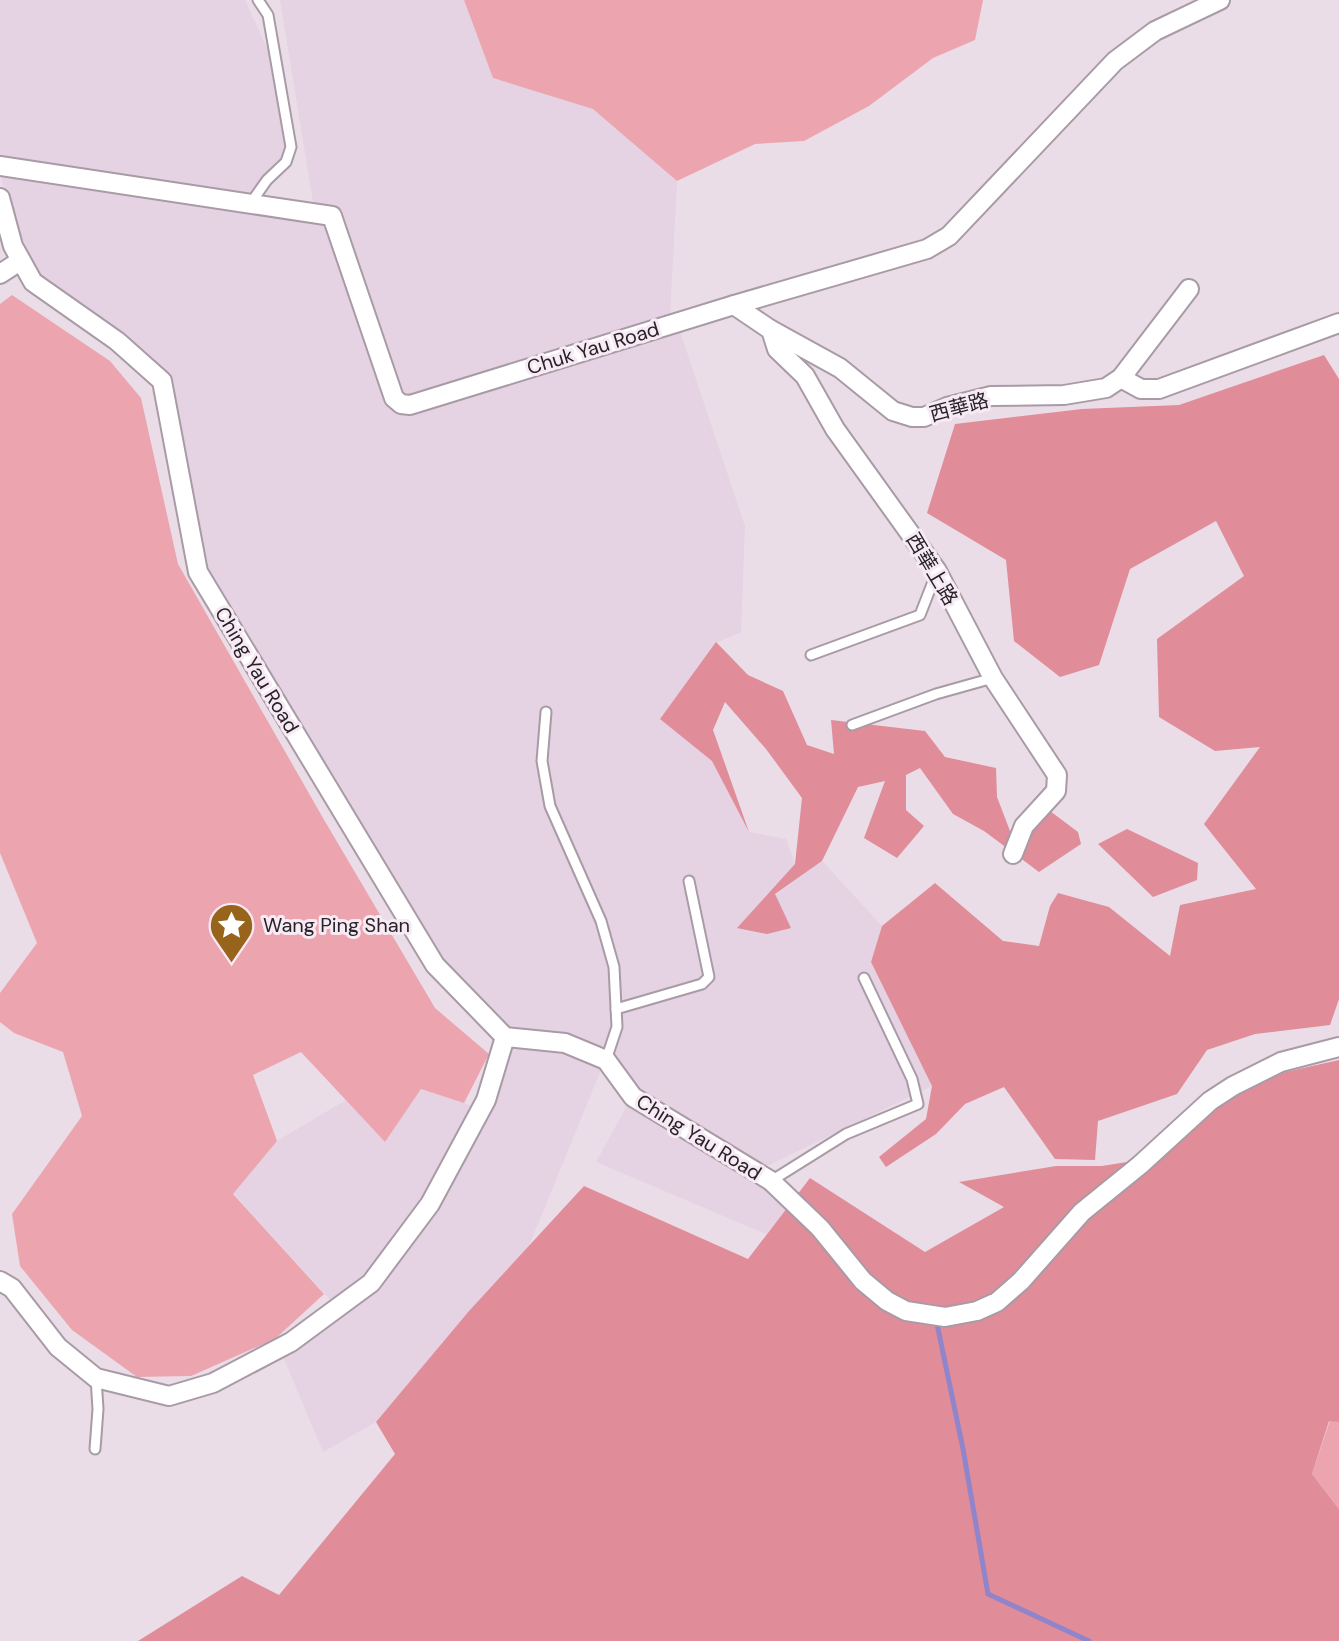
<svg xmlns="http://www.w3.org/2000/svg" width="1339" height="1641" viewBox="0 0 1339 1641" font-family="'DM Sans','Noto Sans TC',sans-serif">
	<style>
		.built { fill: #e5d2e3 }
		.green { fill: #eca5af }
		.forest { fill: #e08c99 }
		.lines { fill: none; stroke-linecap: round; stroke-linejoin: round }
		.stream { stroke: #9085ca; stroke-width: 5 }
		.lane-casing { stroke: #a89ba6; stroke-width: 13 }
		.street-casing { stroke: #a89ba6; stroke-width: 22 }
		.lane { stroke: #fff; stroke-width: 9 }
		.street { stroke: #fff; stroke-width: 18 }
		.labels { text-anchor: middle; stroke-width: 6; stroke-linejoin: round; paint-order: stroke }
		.street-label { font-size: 20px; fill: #282327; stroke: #f7eaf5 }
		.poi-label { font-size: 20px; fill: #282327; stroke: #f7eaf5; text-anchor: start }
	</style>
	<rect width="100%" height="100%" fill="#eadde8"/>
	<g class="built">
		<path d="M 0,0 L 245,0 L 268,50 L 285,147 L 282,160 L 263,176 L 248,198 L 0,160 Z"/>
		<path d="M 280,0 L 464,0 L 493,78 L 593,108 L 677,181 L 670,318 L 403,398 L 336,211 L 314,208 Z"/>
		<path d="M 0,172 L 328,221 L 390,402 L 679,328 L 745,526 L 741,632 L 716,643 L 660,719 L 712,761 L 749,832 L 786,839 L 795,864 L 738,927 L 791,928 L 775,895 L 822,861 L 882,926 L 871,962 L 932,1086 L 761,1169 L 637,1093 L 610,1056 L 508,1032 L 440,962 L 204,570 L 167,378 L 37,278 L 18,244 Z"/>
		<path d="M 509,1043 L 564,1048 L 603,1065 L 529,1246 L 469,1311 L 376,1422 L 323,1452 L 282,1354 L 375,1287 Z"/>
		<path d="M 421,1089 L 476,1107 L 425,1202 L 367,1279 L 334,1304 L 233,1193 L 277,1141 L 346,1100 L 385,1142 Z"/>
		<path d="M 629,1102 L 767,1186 L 789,1206 L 766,1234 L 596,1162 Z"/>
	</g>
	<g class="green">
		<path d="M 464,0 L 983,0 L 975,40 L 933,58 L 869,106 L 804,141 L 755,144 L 677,181 L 593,109 L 493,78 Z"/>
		<path d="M 12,295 L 110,361 L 141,398 L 178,564 L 323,818 L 435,1008 L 489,1054 L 464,1103 L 421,1089 L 385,1142 L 301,1052 L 253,1075 L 277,1141 L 233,1194 L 324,1294 L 275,1339 L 191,1376 L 137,1377 L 72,1330 L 20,1266 L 12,1214 L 82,1116 L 63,1052 L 14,1033 L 0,1022 L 0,993 L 37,943 L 0,853 L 0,304 Z"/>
		<path d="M 1330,1420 L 1339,1422 L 1339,1509 L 1312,1474 Z"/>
	</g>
	<g class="forest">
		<path d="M 1324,355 L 1339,379 L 1339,999 L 1330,1025 L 1255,1034 L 1207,1050 L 1177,1094 L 1098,1121 L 1095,1160 L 1055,1159 L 1004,1087 L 965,1104 L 936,1134 L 886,1167 L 879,1157 L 926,1119 L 932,1086 L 871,962 L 882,926 L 935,883 L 1003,941 L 1039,946 L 1050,906 L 1058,893 L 1109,907 L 1170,956 L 1180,905 L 1256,889 L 1204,824 L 1260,747 L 1215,751 L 1159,717 L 1157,639 L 1244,576 L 1216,521 L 1130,569 L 1099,665 L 1060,677 L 1014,641 L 1006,560 L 927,513 L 955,424 L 1082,409 L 1179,405 Z"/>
		<path d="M 716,642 L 748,675 L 783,691 L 807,745 L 834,754 L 831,720 L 925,731 L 945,757 L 996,768 L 997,797 L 1010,831 L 1050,811 L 1078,832 L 1081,844 L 1039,872 L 984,831 L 953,814 L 920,768 L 906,775 L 906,810 L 924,826 L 897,858 L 864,838 L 885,781 L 858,787 L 822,861 L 775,894 L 791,928 L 767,934 L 737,928 L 795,864 L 802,798 L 766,749 L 725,702 L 713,730 L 749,832 L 712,761 L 660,719 Z"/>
		<path d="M 1127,829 L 1198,863 L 1197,880 L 1153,897 L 1098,844 Z"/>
		<path d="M 1339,1060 L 1339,1422 L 1329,1421 L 1312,1474 L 1339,1509 L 1339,1641 L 138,1641 L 242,1576 L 279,1595 L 395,1454 L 376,1422 L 469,1311 L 584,1186 L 748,1259 L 810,1178 L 925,1252 L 1004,1207 L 959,1182 L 1056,1166 L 1102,1166 L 1158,1157 L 1237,1083 Z"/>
	</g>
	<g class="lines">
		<path class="stream" d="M 936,1319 L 963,1449 L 988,1594 L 1089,1641"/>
		<defs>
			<g id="lane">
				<path d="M 250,204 L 267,180 L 286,162 L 291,147 L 268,15 L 258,0"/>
				<path d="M 811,655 L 920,615 L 936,574"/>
				<path d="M 546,712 L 542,761 L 550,806 L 601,921 L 614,967 L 617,1027 L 606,1060"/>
				<path d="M 852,725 L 936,694 L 993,678"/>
				<path d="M 616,1009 L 702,984 L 709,977 L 689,881"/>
				<path d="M 771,1181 L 846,1134 L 918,1104 L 912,1079 L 864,978"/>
				<path d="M 95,1449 L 98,1409 L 96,1378"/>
			</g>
			<g id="street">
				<path d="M 0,166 L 332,216 L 394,398 L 401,404 L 410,405 L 734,305 L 927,249 L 949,236 L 1115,61 L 1155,31 L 1220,0"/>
				<path d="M 0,198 L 13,246 L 33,282 L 117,341 L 162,381 L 198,572 L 435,965 L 505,1037 L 565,1043 L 606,1060 L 633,1097 L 771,1181 L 820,1228 L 863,1281 L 887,1301 L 906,1311 L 945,1317 L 977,1311 L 997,1302 L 1021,1281 L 1082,1212 L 1140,1165 L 1210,1101 L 1233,1086 L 1281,1062 L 1339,1047"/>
				<path d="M 0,274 L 20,261"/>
				<path d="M 734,305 L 771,330 L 777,349 L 805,376 L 835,429 L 937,571 L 993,678 L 1057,775 L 1056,791 L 1024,826 L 1013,854"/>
				<path d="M 771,330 L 840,368 L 893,411 L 912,417 L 924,417 L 947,407 L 991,396 L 1064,395 L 1106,388 L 1121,378 L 1189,289"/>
				<path d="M 1121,378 L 1141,389 L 1159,389 L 1339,323"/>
				<path d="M 0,1281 L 12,1288 L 58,1347 L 96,1378 L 169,1396 L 213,1383 L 291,1342 L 371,1283 L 430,1204 L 486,1100 L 505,1037"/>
			</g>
		</defs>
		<use href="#lane" class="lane-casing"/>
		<use href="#street" class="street-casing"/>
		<use href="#lane" class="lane"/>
		<use href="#street" class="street"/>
	</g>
	<defs>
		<symbol id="sight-pin" viewBox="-11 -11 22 30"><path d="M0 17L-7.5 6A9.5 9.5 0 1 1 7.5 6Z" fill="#98631a" stroke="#f7eaf5"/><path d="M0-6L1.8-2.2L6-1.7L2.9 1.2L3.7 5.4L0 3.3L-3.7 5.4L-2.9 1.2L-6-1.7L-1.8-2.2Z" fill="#fff"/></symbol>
	</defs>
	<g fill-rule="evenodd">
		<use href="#sight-pin" x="206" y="900" width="51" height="69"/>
	</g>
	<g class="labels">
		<g class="street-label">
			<text transform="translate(593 348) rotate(-17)" y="7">Chuk Yau Road</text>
			<text transform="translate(959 407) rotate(-15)" y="7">西華路</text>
			<text transform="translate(932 569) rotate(59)" y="7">西華上路</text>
			<text transform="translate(257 670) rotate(59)" y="7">Ching Yau Road</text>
			<text transform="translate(699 1137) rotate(32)" y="7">Ching Yau Road</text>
		</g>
		<g class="poi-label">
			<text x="263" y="932">Wang Ping Shan</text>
		</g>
	</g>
</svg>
